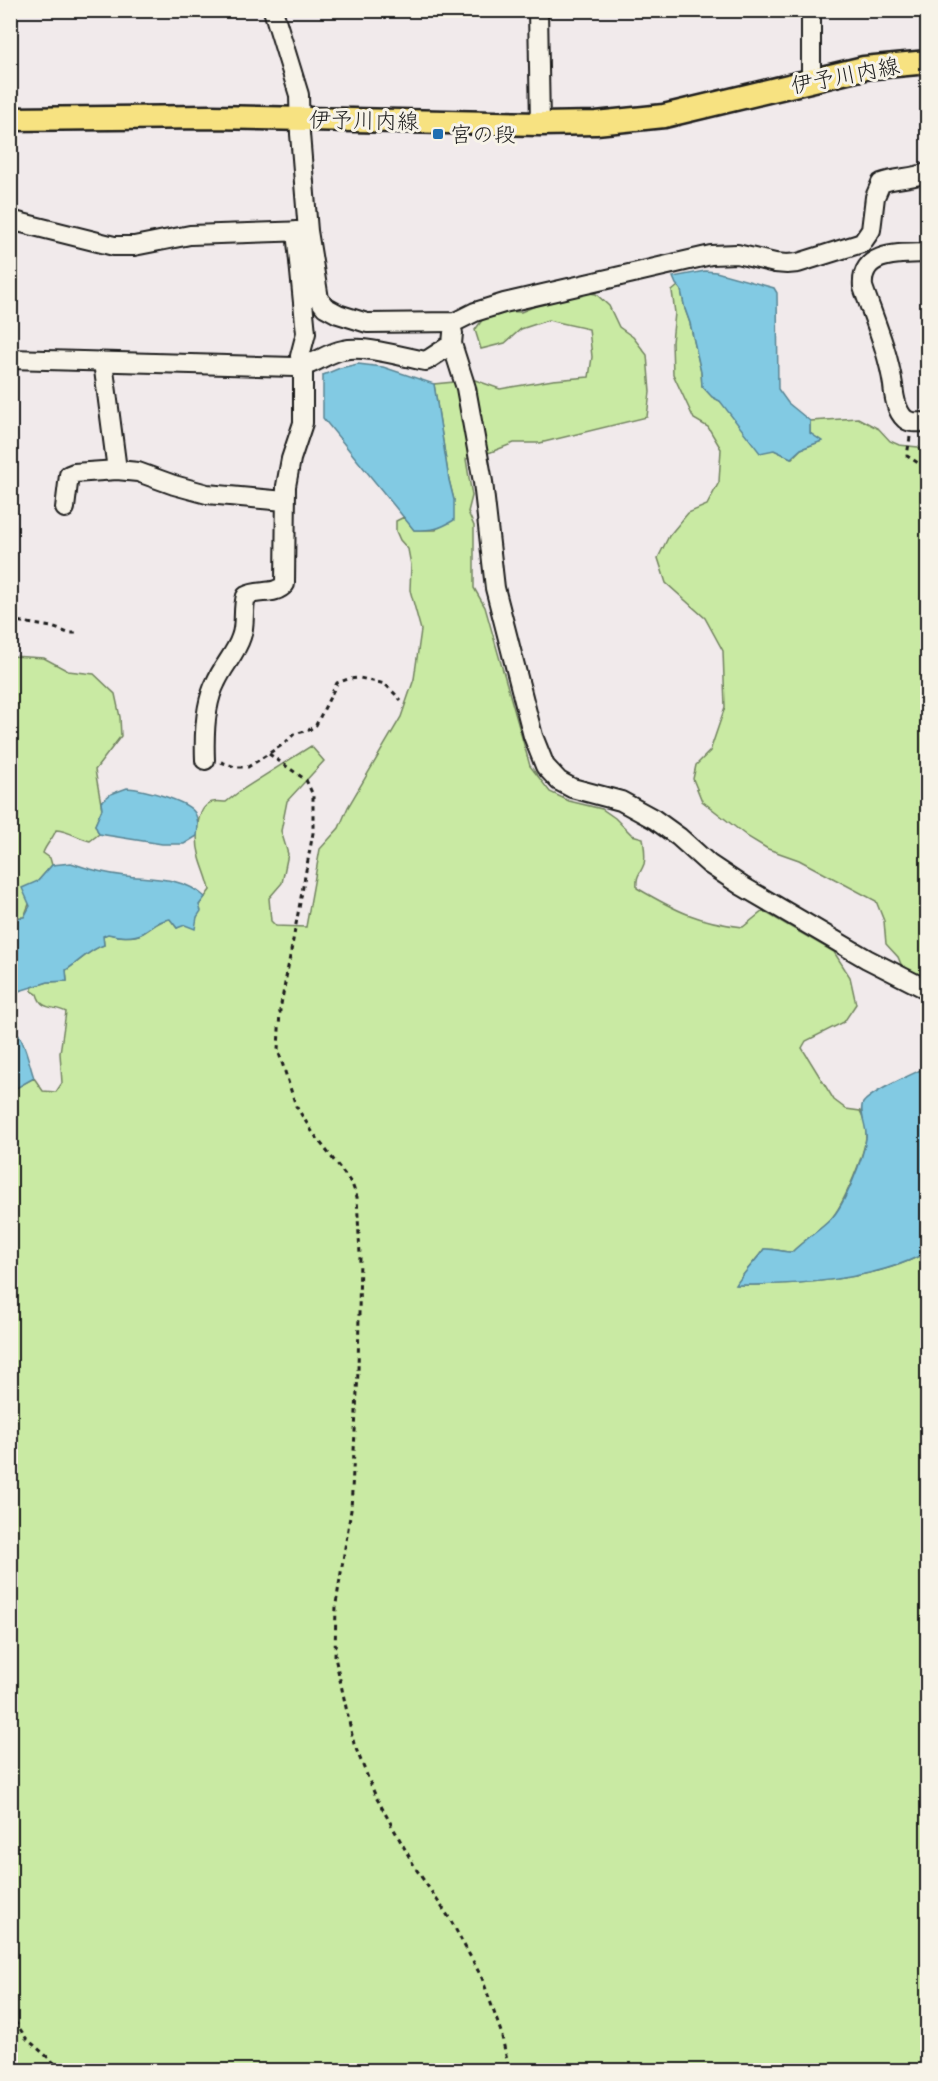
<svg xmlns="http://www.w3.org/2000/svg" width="938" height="2081" viewBox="0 0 938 2081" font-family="'Patrick Hand','Klee One',sans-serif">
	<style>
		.green { fill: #c9eaa3; stroke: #728360; stroke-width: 1.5 }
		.water { fill: #82cae3; stroke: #598493; stroke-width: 1.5 }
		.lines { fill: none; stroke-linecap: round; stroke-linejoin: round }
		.minor-casing { stroke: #1c1c1c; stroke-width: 22 }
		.major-casing { stroke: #1c1c1c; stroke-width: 27 }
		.path { stroke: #1c1c1c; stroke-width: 3; stroke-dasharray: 4.5 4.5; stroke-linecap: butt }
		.minor { stroke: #f7f3e8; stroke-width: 18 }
		.major { stroke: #f7e281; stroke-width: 22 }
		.poi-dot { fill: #1f6fb2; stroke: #f7f3e8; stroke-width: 2 }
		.labels { text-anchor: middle; stroke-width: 6; stroke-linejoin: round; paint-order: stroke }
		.street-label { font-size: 22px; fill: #1c1c1c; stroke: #f7f3e8 }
		.poi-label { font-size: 22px; fill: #1c1c1c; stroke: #f7f3e8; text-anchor: start }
	</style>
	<rect width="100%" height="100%" fill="#f1eaeb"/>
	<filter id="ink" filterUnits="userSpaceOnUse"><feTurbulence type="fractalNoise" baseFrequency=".0167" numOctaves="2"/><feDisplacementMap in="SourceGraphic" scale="12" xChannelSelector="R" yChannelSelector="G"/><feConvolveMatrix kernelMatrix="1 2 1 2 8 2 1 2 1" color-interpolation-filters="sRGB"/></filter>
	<g filter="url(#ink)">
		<g class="green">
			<path d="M 678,286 L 681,290 L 685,309 L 690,323 L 701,372 L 702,386 L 712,397 L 720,401 L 774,450 L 792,458 L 801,449 L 821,441 L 810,433 L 810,421 L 858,418 L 879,429 L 890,441 L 899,445 L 918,447 L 927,454 L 927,982 L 903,969 L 898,957 L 886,944 L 884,921 L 876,901 L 799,860 L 768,849 L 748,837 L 702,801 L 693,779 L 696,765 L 710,751 L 725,707 L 723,651 L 705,618 L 666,583 L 658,558 L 669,536 L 688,513 L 707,505 L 719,482 L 721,449 L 708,427 L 694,419 L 673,374 L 672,342 L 675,313 L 672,291 Z"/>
			<path d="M 583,292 L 596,294 L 609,306 L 619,327 L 633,337 L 647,355 L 650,392 L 647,417 L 540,443 L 514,443 L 491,452 L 466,459 L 472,496 L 468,512 L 474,526 L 474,588 L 485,607 L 530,766 L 550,792 L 569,801 L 602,809 L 615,818 L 632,835 L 643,838 C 644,846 646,856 644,864 C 640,875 636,874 637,888 C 676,911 698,922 743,927 L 763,911 L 834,952 L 850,977 L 856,1004 L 844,1022 L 806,1041 L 802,1048 L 834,1100 L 846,1109 L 860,1111 C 864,1118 866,1125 866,1133 C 867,1151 843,1205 831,1219 C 820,1231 804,1240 792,1252 C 782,1252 774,1248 764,1249 C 755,1262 744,1271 737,1285 C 796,1285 875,1281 927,1252 L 927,2070 L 11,2070 L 10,1091 L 34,1078 L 43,1091 L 56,1092 L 62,1083 L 60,1053 L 66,1012 C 54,1005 42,1012 37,994 L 32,991 L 32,987 L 48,982 L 67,981 L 66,970 C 79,962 90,949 104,945 L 103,936 L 108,933 C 117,937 132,938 141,934 C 152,929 158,920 170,919 L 177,928 L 197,917 L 199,905 L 210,890 C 208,879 203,869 200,858 C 196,844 194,814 208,804 C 213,800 220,802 226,802 L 240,791 L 311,746 L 324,761 L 287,801 L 281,831 L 288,854 L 282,883 L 269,898 L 271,921 L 276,926 L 306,927 L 320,849 L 339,828 L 348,807 L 401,717 L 414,679 L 421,630 L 410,590 L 411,565 L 408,549 L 400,540 L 396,531 L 396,521 L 404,517 L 414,530 L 436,530 L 454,500 L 449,480 L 434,384 L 475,380 L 500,389 L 553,380 L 589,377 L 592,357 L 589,329 L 548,320 L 521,329 L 505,343 L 481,349 L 475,330 L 485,316 L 500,311 L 521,312 L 545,302 Z"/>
			<path d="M 11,656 L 44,658 L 68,671 L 94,674 L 115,694 L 120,717 L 121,736 L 95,770 L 102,809 L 95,825 L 99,834 L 90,841 C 78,838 69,831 56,830 C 53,839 46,844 43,853 L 50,858 L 52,865 L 38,881 L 24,917 L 11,918 Z"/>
		</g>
		<g class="water">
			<path d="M 705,271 L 716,272 L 774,288 L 777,293 L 778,389 L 788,403 L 810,421 L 810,433 L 822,441 L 801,449 L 791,458 L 774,450 L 760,453 L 720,401 L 712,397 L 702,386 L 701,372 L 690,323 L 685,309 L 681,290 L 676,284 L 673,277 Z"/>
			<path d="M 358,364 L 383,367 L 434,384 L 449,480 L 454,500 L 454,520 C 438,530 432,530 414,530 L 323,418 L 323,375 L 340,368 Z"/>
			<path d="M 127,788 C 142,789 187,800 195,813 C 199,820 198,828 197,836 L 184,844 L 162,844 L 99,834 L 95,825 L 102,809 L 101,802 L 111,794 Z"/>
			<path d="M 71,863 C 88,869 108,874 126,876 C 152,879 184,877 205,897 L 199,905 L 201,911 L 197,917 L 195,929 L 185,925 L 177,928 L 170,919 C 159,920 153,927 143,933 C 134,938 118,937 108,934 L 103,936 L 104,945 C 90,949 79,962 66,970 L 67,981 L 48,982 L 16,992 L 11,991 L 11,918 L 24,917 L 30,906 L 22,888 L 38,881 L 52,865 Z"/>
			<path d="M 10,1025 C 25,1037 28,1061 34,1078 L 11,1091 Z"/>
			<path d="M 927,1067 L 927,1252 C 875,1281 795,1285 736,1285 C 744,1272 755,1262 764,1249 C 774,1248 782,1252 792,1252 C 804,1240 819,1231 831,1219 C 845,1204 863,1159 866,1139 C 868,1128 858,1111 863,1103 C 872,1091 913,1074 927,1067 Z"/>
		</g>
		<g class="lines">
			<defs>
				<g id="minor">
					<path d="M 273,10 L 299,95 L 300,134 L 308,231 L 319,299 L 325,307 L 338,314 L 367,323 L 455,322 L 475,312 L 504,303 L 711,255 L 737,254 L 775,263 L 787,264 L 798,263 L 862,243 L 871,230 L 875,197 L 881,183 C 896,177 914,179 928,172"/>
					<path d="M 538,10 L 540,124"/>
					<path d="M 811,80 L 811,10"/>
					<path d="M 10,220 L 114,246 L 134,246 L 190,235 L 307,231"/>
					<path d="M 928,253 C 902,254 860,250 863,287 C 874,319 888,351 893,385 C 894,396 896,411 905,419 C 911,424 920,422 928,422"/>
					<path d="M 452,344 L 466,388 L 483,482 L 495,588 L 533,736 L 545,766 L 559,781 L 572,788 L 621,801 L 654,819 L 679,837 L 709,864 L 742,886 L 867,959 L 928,990"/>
					<path d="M 10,359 L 295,367 C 313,367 325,353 343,350 C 366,345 402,357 426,361 L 452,344 L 453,333"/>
					<path d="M 103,362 L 117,470"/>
					<path d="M 65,508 L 69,475 L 74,473 L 117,470 L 138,472 L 174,485 L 207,494 L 285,501"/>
					<path d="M 205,760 C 204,735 205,703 216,682 C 223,666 236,653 241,637 C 246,624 242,610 246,596 C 258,589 275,596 285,584 L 286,486 L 291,459 L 303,423 L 303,367 L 300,356 L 306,333 L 296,231"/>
				</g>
				<path id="major" d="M 10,119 L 211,117 L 540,124 L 596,123 L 664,116 L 864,68 L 928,62"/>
			</defs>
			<use href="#minor" class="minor-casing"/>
			<use href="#major" class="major-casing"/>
			<g class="path">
				<path d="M 910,437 L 907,456 L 928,469"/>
				<path d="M 10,620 L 52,627 L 68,633 L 80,633"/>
				<path d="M 269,754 L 306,780 L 313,795 L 313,833 L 280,1010 L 278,1050 L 296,1106 L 313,1133 L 352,1184 L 357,1197 L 360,1255 L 358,1372 L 351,1510 L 336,1604 L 335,1657 L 354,1744 L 376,1797 L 416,1869 L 450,1919 L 482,1978 L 501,2032 L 509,2070"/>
				<path d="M 221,762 L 235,767 L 248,767 L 285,743 L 294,734 L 309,730 L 316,725 L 337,683 L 348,679 L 360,678 L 385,684 L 401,700"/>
				<path d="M 10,2014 L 26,2038 L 62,2070"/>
			</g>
			<use href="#minor" class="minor"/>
			<use href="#major" class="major"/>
		</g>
	</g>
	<rect class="poi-dot" x="432" y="128" width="12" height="12" rx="3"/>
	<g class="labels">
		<g class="street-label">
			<text transform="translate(845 75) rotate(-11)" y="8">伊予川内線</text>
			<text transform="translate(364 120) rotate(1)" y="8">伊予川内線</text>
		</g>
		<g class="poi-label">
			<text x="450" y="142">宮の段</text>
		</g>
	</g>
	<rect width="938" height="2081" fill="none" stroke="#f7f3e8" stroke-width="36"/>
	<rect x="18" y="18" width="902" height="2045" fill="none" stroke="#1c1c1c" stroke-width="2" filter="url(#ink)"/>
</svg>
